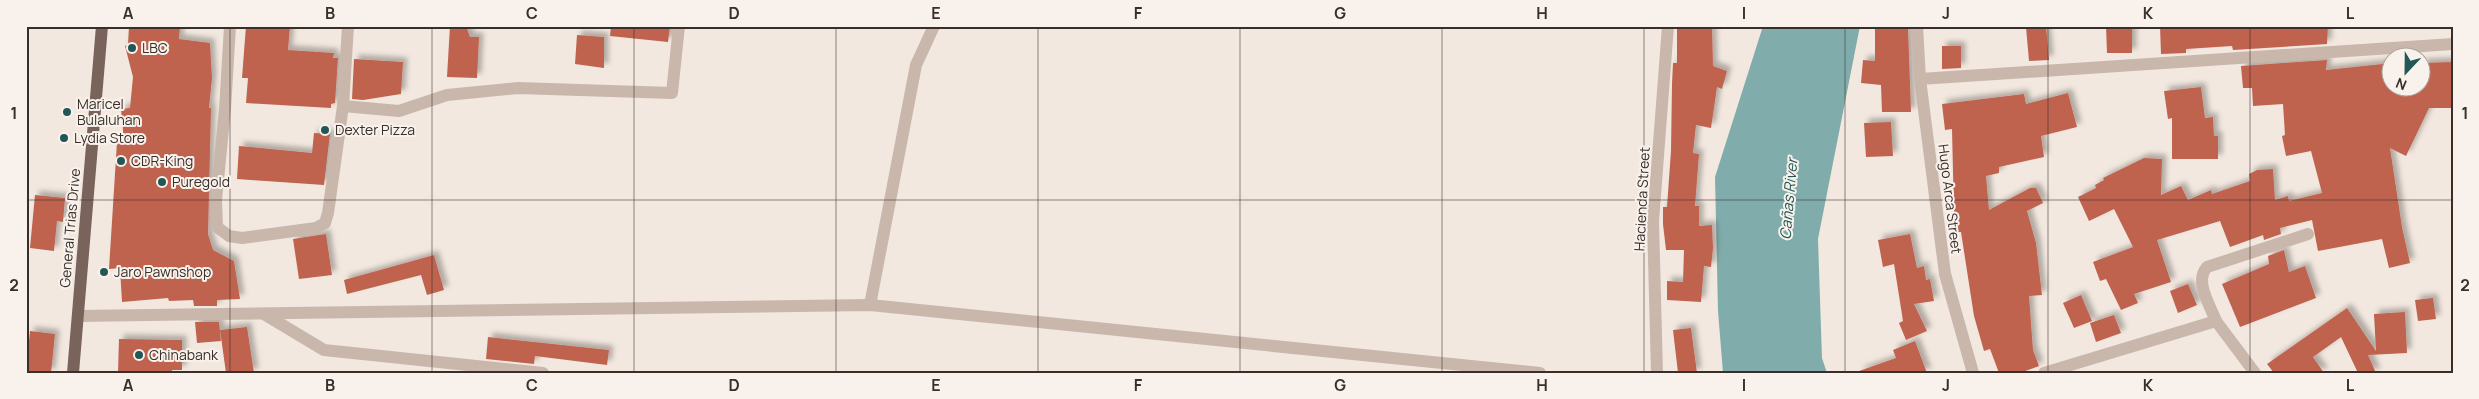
<svg xmlns="http://www.w3.org/2000/svg" width="2479" height="399" viewBox="0 0 2479 399" font-family="Manrope,sans-serif">
	<style>
		.water { fill: #80adac }
		.building { fill: #bf6350; filter: url(#shadow) }
		.lines { fill: none; stroke-linecap: round; stroke-linejoin: round }
		.minor { stroke: #c9b7ac; stroke-width: 12 }
		.major { stroke: #79645c; stroke-width: 12 }
		.grid { fill: none; stroke: #382e2a; stroke-width: 1; stroke-opacity: 0.55 }
		.poi-dot { fill: #225756; stroke: #f9f2ec; stroke-width: 2 }
		.labels { text-anchor: middle; stroke-width: 4; stroke-linejoin: round; paint-order: stroke }
		.poi-label { font-size: 14px; fill: #382e2a; stroke: #f9f2ec; text-anchor: start }
		.street-label { font-size: 14px; fill: #382e2a; stroke: #f9f2ec }
		.water-label { font-size: 15px; font-style: italic; fill: #225756; stroke: #f9f2ec }
		.neatline { fill: none; stroke: #382e2a; stroke-width: 2 }
		.grid-label { font-size: 16px; text-anchor: middle; font-weight: bold; fill: #382e2a }
	</style>
	<defs>
		<filter id="shadow"><feDropShadow dx="4.5" dy="-4.5" stdDeviation="2.5" flood-color="#0004"/></filter>
	</defs>
	<rect width="100%" height="100%" fill="#f2e8df"/>
	<path class="water" d="M 1763,26 L 1860,26 L 1818,239 L 1822,358 L 1827,373 L 1723,373 L 1718,311 L 1715,177 Z"/>
	<g class="building">
		<path d="M 129,26 L 180,26 L 179,39 L 210,43 L 212,78 L 209,108 L 211,108 L 208,234 L 213,250 L 234,261 L 240,299 L 217,300 L 217,306 L 194,306 L 193,300 L 169,301 L 168,298 L 122,302 L 120,268 L 109,269 L 117,142 L 124,141 L 121,109 L 130,108 L 133,77 L 125,46 L 128,45 Z"/>
		<path d="M 246,26 L 290,26 L 288,50 L 334,53 L 333,58 L 338,58 L 335,103 L 331,104 L 331,108 L 246,103 L 248,78 L 242,78 Z"/>
		<path d="M 450,26 L 466,26 L 470,37 L 479,37 L 477,78 L 447,77 Z"/>
		<path d="M 611,26 L 670,26 L 668,42 L 610,36 Z"/>
		<path d="M 1712,26 L 1713,66 L 1727,71 L 1722,89 L 1717,87 L 1711,128 L 1696,125 L 1693,153 L 1699,154 L 1695,206 L 1699,206 L 1699,226 L 1712,225 L 1713,248 L 1711,267 L 1704,266 L 1701,302 L 1667,300 L 1667,281 L 1683,282 L 1684,250 L 1666,250 L 1663,224 L 1663,207 L 1667,207 L 1671,151 L 1672,84 L 1673,63 L 1677,63 L 1677,27 Z"/>
		<path d="M 2036,26 L 2046,26 L 2049,60 L 2029,61 L 2026,27 Z"/>
		<path d="M 2106,26 L 2132,26 L 2132,53 L 2107,53 Z"/>
		<path d="M 2160,26 L 2328,26 L 2327,44 L 2233,50 L 2232,46 L 2186,49 L 2186,53 L 2161,54 Z"/>
		<path d="M 1875,28 L 1908,28 L 1911,112 L 1882,112 L 1881,85 L 1861,83 L 1863,60 L 1875,61 Z"/>
		<path d="M 577,35 L 604,37 L 604,68 L 575,64 Z"/>
		<path d="M 1942,46 L 1961,46 L 1961,68 L 1942,69 Z"/>
		<path d="M 354,59 L 403,62 L 401,94 L 363,100 L 352,99 Z"/>
		<path d="M 2327,60 L 2326,70 L 2392,63 L 2392,89 L 2422,89 L 2422,63 L 2453,62 L 2453,108 L 2429,108 L 2406,156 L 2390,148 L 2402,227 L 2410,263 L 2389,268 L 2382,239 L 2318,251 L 2312,220 L 2280,228 L 2281,234 L 2264,240 L 2263,235 L 2230,247 L 2220,221 L 2157,240 L 2171,282 L 2134,294 L 2138,303 L 2121,310 L 2106,279 L 2100,281 L 2093,262 L 2133,247 L 2114,209 L 2089,221 L 2078,197 L 2096,188 L 2095,185 L 2104,180 L 2103,178 L 2144,158 L 2162,159 L 2161,195 L 2181,186 L 2188,200 L 2211,190 L 2212,194 L 2250,181 L 2249,174 L 2257,170 L 2273,169 L 2275,200 L 2288,196 L 2289,201 L 2322,193 L 2311,151 L 2286,156 L 2282,136 L 2285,135 L 2283,104 L 2253,106 L 2252,88 L 2243,88 L 2241,66 Z"/>
		<path d="M 2201,87 L 2205,118 L 2213,117 L 2214,136 L 2218,136 L 2218,159 L 2172,159 L 2172,118 L 2168,119 L 2164,91 Z"/>
		<path d="M 2068,93 L 2077,127 L 2041,136 L 2044,157 L 1999,167 L 1999,173 L 1986,176 L 1989,210 L 2030,188 L 2036,188 L 2043,203 L 2027,211 L 2036,243 L 2042,295 L 2029,296 L 2033,350 L 2039,366 L 2020,373 L 1999,373 L 1990,349 L 1984,351 L 1974,316 L 1961,232 L 1958,232 L 1954,214 L 1952,129 L 1945,130 L 1942,104 L 2024,94 L 2026,104 Z"/>
		<path d="M 1891,122 L 1893,156 L 1866,157 L 1864,123 Z"/>
		<path d="M 314,133 L 330,134 L 324,185 L 237,179 L 239,146 L 312,153 Z"/>
		<path d="M 35,195 L 65,198 L 63,222 L 57,221 L 54,251 L 30,248 Z"/>
		<path d="M 326,234 L 332,275 L 299,279 L 293,239 Z"/>
		<path d="M 1910,234 L 1917,268 L 1924,266 L 1926,280 L 1930,279 L 1934,301 L 1914,304 L 1927,331 L 1906,340 L 1899,323 L 1903,321 L 1894,264 L 1883,267 L 1878,240 Z"/>
		<path d="M 2284,250 L 2289,272 L 2305,266 L 2316,298 L 2240,327 L 2222,284 L 2269,264 L 2268,256 Z"/>
		<path d="M 434,255 L 444,290 L 427,295 L 421,275 L 347,294 L 344,280 Z"/>
		<path d="M 2188,284 L 2197,305 L 2178,313 L 2170,291 Z"/>
		<path d="M 2081,295 L 2092,321 L 2074,328 L 2063,303 Z"/>
		<path d="M 2433,298 L 2436,319 L 2418,321 L 2415,300 Z"/>
		<path d="M 2347,308 L 2376,351 L 2374,314 L 2405,312 L 2407,353 L 2368,355 L 2376,373 L 2358,373 L 2341,337 L 2313,357 L 2324,373 L 2274,373 L 2267,364 Z"/>
		<path d="M 2114,315 L 2121,333 L 2096,342 L 2090,323 Z"/>
		<path d="M 195,322 L 219,322 L 221,341 L 197,343 Z"/>
		<path d="M 247,327 L 254,373 L 226,373 L 220,330 Z"/>
		<path d="M 1691,328 L 1697,373 L 1678,373 L 1673,330 Z"/>
		<path d="M 30,331 L 55,334 L 51,373 L 26,371 Z"/>
		<path d="M 488,337 L 609,350 L 607,365 L 535,356 L 534,364 L 486,359 Z"/>
		<path d="M 119,339 L 182,340 L 182,370 L 172,370 L 172,373 L 118,373 Z"/>
		<path d="M 1915,341 L 1927,373 L 1860,373 L 1859,371 L 1896,358 L 1893,350 Z"/>
	</g>
	<g class="lines">
		<g class="minor">
			<path d="M 230,26 L 225,109 L 216,200 L 217,227 L 229,236 L 242,238 L 316,228 L 325,223 L 328,213 L 343,106 L 348,26"/>
			<path d="M 1917,26 L 1920,79 L 1945,274 L 1973,373"/>
			<path d="M 1920,79 L 2453,44"/>
			<path d="M 343,106 L 399,111 L 447,95 L 518,88 L 672,93 L 679,26"/>
			<path d="M 870,305 L 916,65 L 934,26"/>
			<path d="M 264,314 L 324,350 L 543,373"/>
			<path d="M 78,316 L 870,305 L 1540,373"/>
			<path d="M 2216,321 C 2210,305 2194,281 2207,267 L 2308,234"/>
			<path d="M 1657,373 L 1653,221 L 1668,26"/>
			<path d="M 2044,373 L 2216,321 L 2255,373"/>
		</g>
		<path class="major" d="M 73,373 L 102,26"/>
	</g>
	<path class="grid" d="M 230,26 L 230,373M 432,26 L 432,373M 634,26 L 634,373M 836,26 L 836,373M 1038,26 L 1038,373M 1240,26 L 1240,373M 1442,26 L 1442,373M 1644,26 L 1644,373M 1845,26 L 1845,373M 2048,26 L 2048,373M 2250,26 L 2250,373M 26,200 L 2453,200"/>
	<g class="poi-dot">
		<circle cx="132" cy="48" r="5"/>
		<circle cx="67" cy="112" r="5"/>
		<circle cx="325" cy="130" r="5"/>
		<circle cx="64" cy="138" r="5"/>
		<circle cx="121" cy="161" r="5"/>
		<circle cx="162" cy="182" r="5"/>
		<circle cx="104" cy="272" r="5"/>
		<circle cx="139" cy="355" r="5"/>
	</g>
	<g class="labels">
		<g class="poi-label">
			<text x="142" y="53">LBC</text>
			<text x="77" y="109">Maricel<tspan x="77" dy="16">Bulaluhan</tspan></text>
			<text x="335" y="135">Dexter Pizza</text>
			<text x="74" y="143">Lydia Store</text>
			<text x="131" y="166">CDR-King</text>
			<text x="172" y="187">Puregold</text>
			<text x="114" y="277">Jaro Pawnshop</text>
			<text x="149" y="360">Chinabank</text>
		</g>
		<g class="street-label">
			<text transform="translate(1642 199) rotate(-87)" y="5">Hacienda Street</text>
			<text transform="translate(1950 199) rotate(83)" y="5">Hugo Arca Street</text>
			<text transform="translate(70 228) rotate(-85)" y="5">General Trias Drive</text>
		</g>
		<g class="water-label">
			<text transform="translate(1789 199) rotate(-85)" y="5">Cañas River</text>
		</g>
	</g>
	<rect width="2479" height="399" fill="none" stroke="#f9f2ec" stroke-width="55"/>
	<g transform="translate(2406 72) rotate(202)"><circle r="24" fill="#f9f2ec" stroke="#aca49e"/>
	<path d="M0-4L9 19L0 12L-9 19Z" fill="#225756"/>
	<text y="-8" font-size="14" font-weight="bold" text-anchor="middle" fill="#382e2a">N</text>
	</g>
	<rect x="28" y="28" width="2424" height="344" class="neatline"/>
	<g class="grid-label">
		<text x="128" y="19">A</text>
		<text x="330" y="19">B</text>
		<text x="532" y="19">C</text>
		<text x="734" y="19">D</text>
		<text x="936" y="19">E</text>
		<text x="1138" y="19">F</text>
		<text x="1340" y="19">G</text>
		<text x="1542" y="19">H</text>
		<text x="1744" y="19">I</text>
		<text x="1946" y="19">J</text>
		<text x="2148" y="19">K</text>
		<text x="2350" y="19">L</text>
		<text x="14" y="119">1</text>
		<text x="2465" y="119">1</text>
		<text x="14" y="291">2</text>
		<text x="2465" y="291">2</text>
		<text x="128" y="391">A</text>
		<text x="330" y="391">B</text>
		<text x="532" y="391">C</text>
		<text x="734" y="391">D</text>
		<text x="936" y="391">E</text>
		<text x="1138" y="391">F</text>
		<text x="1340" y="391">G</text>
		<text x="1542" y="391">H</text>
		<text x="1744" y="391">I</text>
		<text x="1946" y="391">J</text>
		<text x="2148" y="391">K</text>
		<text x="2350" y="391">L</text>
	</g>
</svg>
